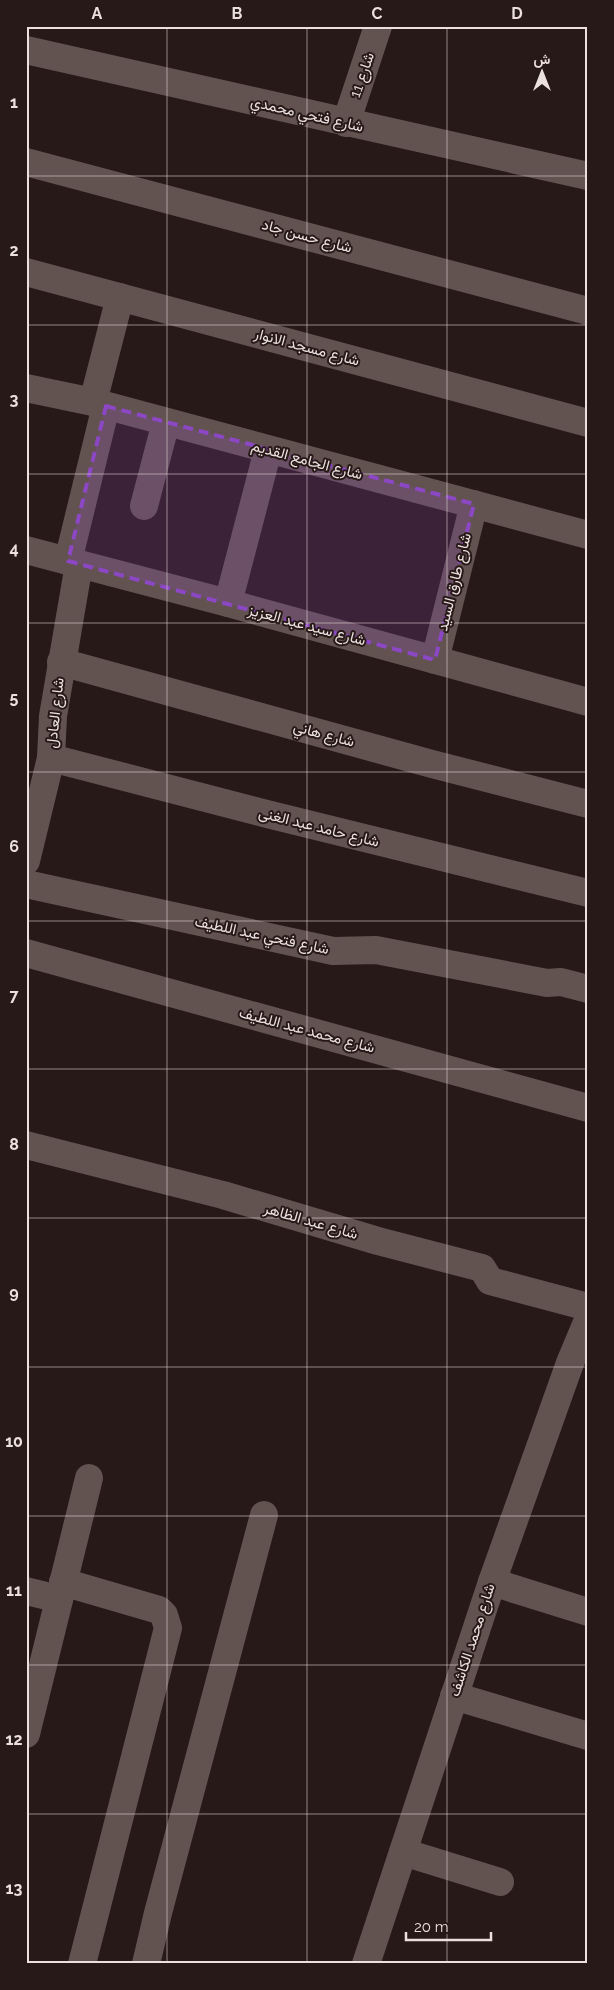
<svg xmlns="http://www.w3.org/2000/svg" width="614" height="1990" viewBox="0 0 614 1990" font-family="Raleway,Vazirmatn,sans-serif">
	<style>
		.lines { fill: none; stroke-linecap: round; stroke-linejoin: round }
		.minor { stroke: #635350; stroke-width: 28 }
		.marked { fill: #8c47c4; fill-opacity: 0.2; stroke: #8c47c4; stroke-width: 4; stroke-dasharray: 10 6; stroke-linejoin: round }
		.grid { fill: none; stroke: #ebe0df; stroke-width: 1; stroke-opacity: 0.55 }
		.labels { text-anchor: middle; stroke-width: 4; stroke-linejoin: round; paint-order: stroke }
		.street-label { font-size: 15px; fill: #ebe0df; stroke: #271917 }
		.neatline { fill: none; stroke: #ebe0df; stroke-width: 2 }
		.grid-label { font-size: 16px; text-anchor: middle; font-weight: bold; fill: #ebe0df }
	</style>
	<rect width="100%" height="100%" fill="#271917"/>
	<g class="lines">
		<g class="minor">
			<path d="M 26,50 L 588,176"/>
			<path d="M 346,123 L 378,26"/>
			<path d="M 26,162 L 588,311"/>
			<path d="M 26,272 L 588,423"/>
			<path d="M 26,388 L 93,402 L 588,535"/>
			<path d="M 93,402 L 120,297"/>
			<path d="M 144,506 L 166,422"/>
			<path d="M 26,550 L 228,603 L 588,702"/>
			<path d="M 68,561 L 106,406"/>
			<path d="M 228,603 L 268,450"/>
			<path d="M 435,660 L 474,504"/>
			<path d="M 61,662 L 432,764 L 588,804"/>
			<path d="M 51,758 L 267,814 L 588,893"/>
			<path d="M 26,861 L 51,758 L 53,716 L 79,564"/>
			<path d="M 26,884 L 333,951 L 376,950 L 547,983 L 561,982 L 588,989"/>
			<path d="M 26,953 L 588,1108"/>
			<path d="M 26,1145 L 223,1195 L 378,1241 L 482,1268 L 490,1281 L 588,1307"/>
			<path d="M 63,1582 L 159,1610 L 164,1615 L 168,1628 L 82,1964"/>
			<path d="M 492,1582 L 588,1612"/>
			<path d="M 26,1591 L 59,1599"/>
			<path d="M 454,1696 L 588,1736"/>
			<path d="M 26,1734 L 89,1478"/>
			<path d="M 403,1852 L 500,1882"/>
			<path d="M 146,1964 L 158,1913 L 264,1515"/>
			<path d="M 366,1964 L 492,1582 L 570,1363 L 588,1320"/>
		</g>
	</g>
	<path class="marked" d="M 106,406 L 474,504 L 435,660 L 68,561 Z"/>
	<path class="grid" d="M 167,26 L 167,1964M 307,26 L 307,1964M 447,26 L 447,1964M 26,176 L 588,176M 26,325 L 588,325M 26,474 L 588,474M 26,623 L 588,623M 26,772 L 588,772M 26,921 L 588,921M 26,1069 L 588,1069M 26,1218 L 588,1218M 26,1367 L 588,1367M 26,1516 L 588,1516M 26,1665 L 588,1665M 26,1814 L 588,1814"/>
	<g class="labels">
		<g class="street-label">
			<text transform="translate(362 75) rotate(-71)" y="5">شارع 11</text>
			<text transform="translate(307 114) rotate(13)" y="5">شارع فتحي محمدي</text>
			<text transform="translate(307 236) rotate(15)" y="5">شارع حسن جاد</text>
			<text transform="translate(307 347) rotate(15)" y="5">شارع مسجد الانوار</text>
			<text transform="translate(307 460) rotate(15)" y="5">شارع الجامع القديم</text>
			<text transform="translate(454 582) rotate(-76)" y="5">شارع طارق السيد</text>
			<text transform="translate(307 625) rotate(15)" y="5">شارع سيد عبد العزيز</text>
			<text transform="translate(55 713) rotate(-84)" y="5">شارع العادل</text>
			<text transform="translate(324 734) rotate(15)" y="5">شارع هاني</text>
			<text transform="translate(319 827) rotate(14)" y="5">شارع حامد عبد الغنى</text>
			<text transform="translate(262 935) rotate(12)" y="5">شارع فتحي عبد اللطيف</text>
			<text transform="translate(307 1030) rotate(15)" y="5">شارع محمد عبد اللطيف</text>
			<text transform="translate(311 1221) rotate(16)" y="5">شارع عبد الظاهر</text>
			<text transform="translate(472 1640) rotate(-72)" y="5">شارع محمد الكاشف</text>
		</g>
	</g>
	<rect width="614" height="1990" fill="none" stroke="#271917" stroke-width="55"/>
	<g transform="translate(542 72)" stroke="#271917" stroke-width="4" paint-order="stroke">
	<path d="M0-4L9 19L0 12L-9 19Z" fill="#ebe0df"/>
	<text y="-8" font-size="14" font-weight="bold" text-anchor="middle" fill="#ebe0df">ش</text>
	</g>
	<path d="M406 1932v8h85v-8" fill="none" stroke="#ebe0df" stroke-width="2.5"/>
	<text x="414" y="1932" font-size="15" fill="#ebe0df" stroke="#271917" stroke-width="4" paint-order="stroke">20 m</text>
	<rect x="28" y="28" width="558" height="1934" class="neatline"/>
	<g class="grid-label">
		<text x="97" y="19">A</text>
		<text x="237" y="19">B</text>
		<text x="377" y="19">C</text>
		<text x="517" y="19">D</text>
		<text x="14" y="108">1</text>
		<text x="14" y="256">2</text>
		<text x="14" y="405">3</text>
		<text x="14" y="554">4</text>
		<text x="14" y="703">5</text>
		<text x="14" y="852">6</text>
		<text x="14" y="1001">7</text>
		<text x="14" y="1150">8</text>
		<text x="14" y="1298">9</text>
		<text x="14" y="1447">10</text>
		<text x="14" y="1596">11</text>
		<text x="14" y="1745">12</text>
		<text x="14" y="1894">13</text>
	</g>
</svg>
